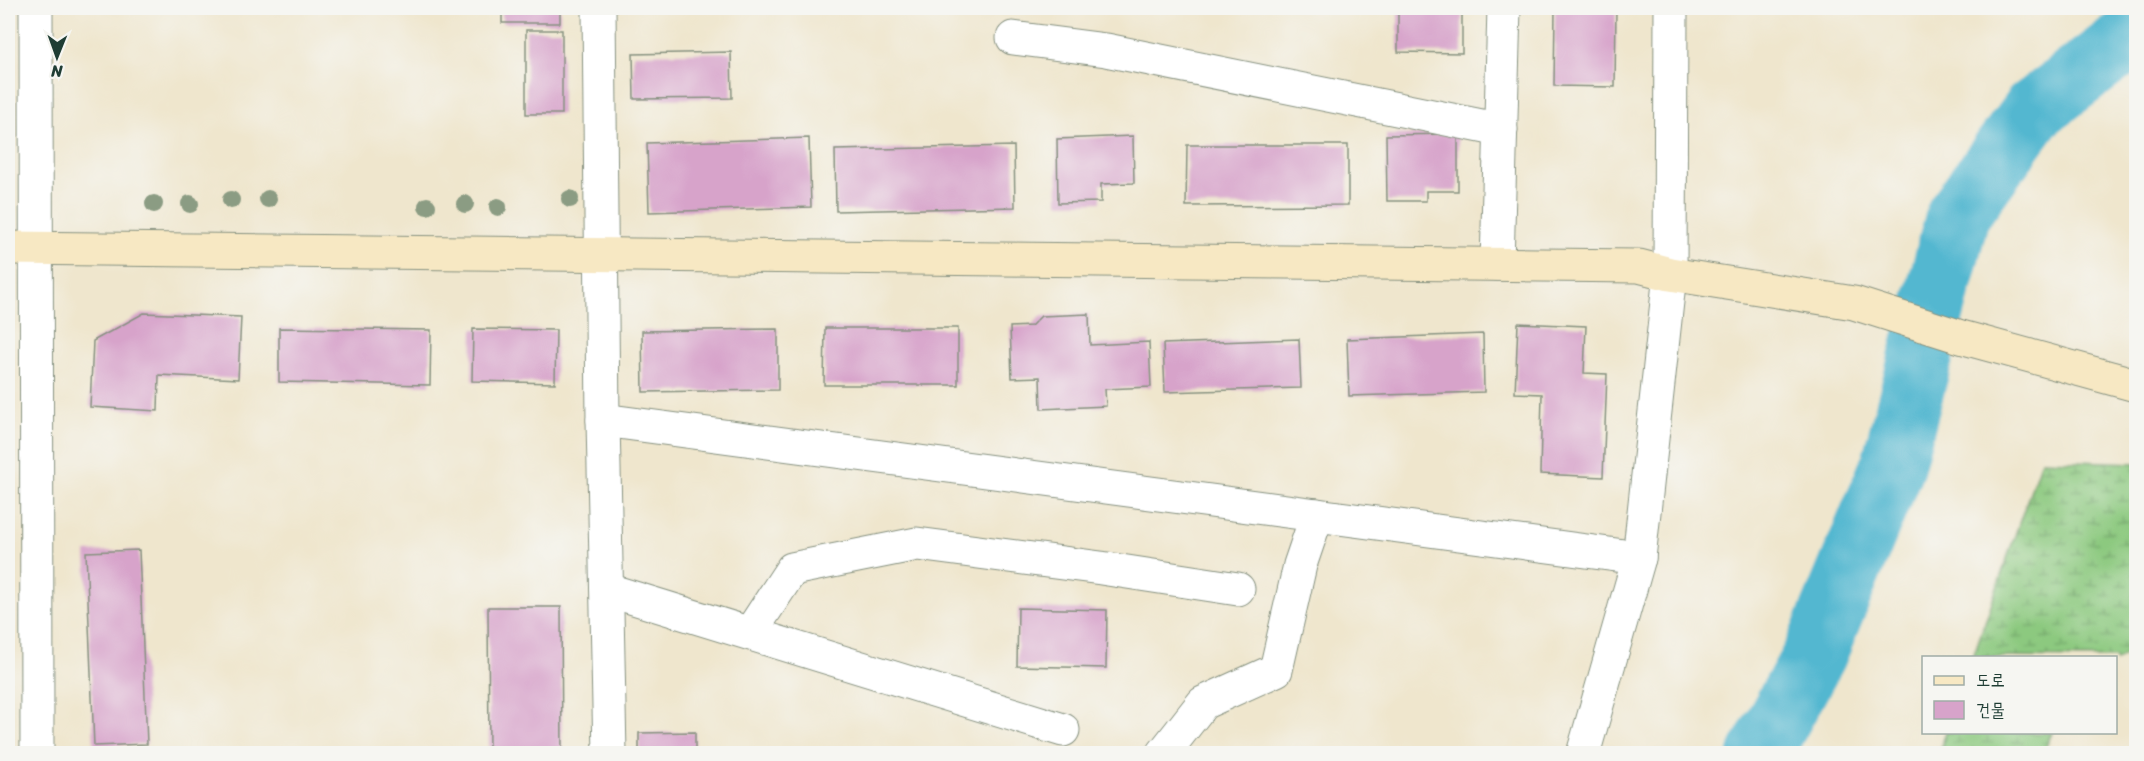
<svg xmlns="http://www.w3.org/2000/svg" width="2144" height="761" viewBox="0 0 2144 761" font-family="Sriracha,'Poor Story',sans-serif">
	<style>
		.wetland { fill: url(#wetland-marsh); stroke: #56835a; stroke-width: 1.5 }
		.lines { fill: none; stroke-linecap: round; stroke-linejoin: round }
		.river { stroke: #52b7d0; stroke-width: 64 }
		.building { fill: #d7a3ca }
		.minor-casing { stroke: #879280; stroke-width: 35 }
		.secondary-casing { stroke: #879280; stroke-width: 35 }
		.minor { stroke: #fff; stroke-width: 33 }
		.secondary { stroke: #f7e8c3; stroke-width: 33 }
		.tree { fill: #8b9c83 }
	</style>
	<defs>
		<pattern id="wetland-marsh" width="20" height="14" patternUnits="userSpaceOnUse" patternTransform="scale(1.5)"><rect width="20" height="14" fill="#8cc97f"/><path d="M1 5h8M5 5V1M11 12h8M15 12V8" fill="none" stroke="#72a469"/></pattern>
	</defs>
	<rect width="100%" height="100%" fill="#f6f6f2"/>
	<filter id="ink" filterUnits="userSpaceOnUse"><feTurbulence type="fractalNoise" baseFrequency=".0167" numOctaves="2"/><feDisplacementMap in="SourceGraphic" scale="12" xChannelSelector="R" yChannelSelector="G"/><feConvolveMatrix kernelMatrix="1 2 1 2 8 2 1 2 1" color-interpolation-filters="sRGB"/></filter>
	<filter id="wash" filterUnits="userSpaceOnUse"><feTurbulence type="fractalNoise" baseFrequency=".008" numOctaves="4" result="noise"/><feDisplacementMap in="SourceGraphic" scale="24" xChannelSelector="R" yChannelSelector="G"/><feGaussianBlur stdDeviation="1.35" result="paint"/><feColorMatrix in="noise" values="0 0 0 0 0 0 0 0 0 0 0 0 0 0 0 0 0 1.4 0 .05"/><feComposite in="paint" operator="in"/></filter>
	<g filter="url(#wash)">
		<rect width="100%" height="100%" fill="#efe6cd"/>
		<g class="wetland">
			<path d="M 2041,460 L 2136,463 L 2136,647 L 2116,661 L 2116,658 L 1973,657 Z"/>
			<path d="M 1946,733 L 1946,732 L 2052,733 L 2043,753 L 1939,753 Z"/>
		</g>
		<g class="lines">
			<path class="river" d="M 1760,754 L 1815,654 L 1893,464 L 1958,214 L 2033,111 L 2136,33"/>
		</g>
		<g id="blocks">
			<g class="building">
				<rect x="502" y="8" width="58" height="15"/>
				<path d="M 1398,8 L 1462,8 L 1462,53 L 1398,52 Z"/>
				<path d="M 1555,8 L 1616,8 L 1615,87 L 1554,86 Z"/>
				<rect x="526" y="30" width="36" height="84"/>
				<path d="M 731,52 L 732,98 L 634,99 L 633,54 Z"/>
				<path d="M 1458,134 L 1458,191 L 1426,191 L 1426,201 L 1387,201 L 1386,135 Z"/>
				<path d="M 1133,136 L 1134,183 L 1101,184 L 1101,202 L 1058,203 L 1057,139 Z"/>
				<path d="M 809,138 L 811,207 L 649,212 L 647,143 Z"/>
				<path d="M 1187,145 L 1348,145 L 1348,205 L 1186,206 Z"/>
				<path d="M 1014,146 L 1015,207 L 836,211 L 835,150 Z"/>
				<path d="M 144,313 L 241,317 L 238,379 L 159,375 L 158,411 L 90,407 L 93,341 Z"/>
				<path d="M 1089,314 L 1090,345 L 1149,342 L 1151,387 L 1105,389 L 1106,406 L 1041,409 L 1040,377 L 1012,378 L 1010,327 L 1031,326 L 1041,316 Z"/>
				<path d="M 1518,323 L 1586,326 L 1584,373 L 1607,374 L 1603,477 L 1540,474 L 1542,394 L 1515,393 Z"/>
				<path d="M 279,328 L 431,330 L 430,385 L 279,382 Z"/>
				<path d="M 825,328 L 958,328 L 958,385 L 824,385 Z"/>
				<path d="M 473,329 L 556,330 L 555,383 L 472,381 Z"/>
				<path d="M 778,329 L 778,390 L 643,392 L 642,331 Z"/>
				<path d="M 1483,334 L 1484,392 L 1349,396 L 1347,339 Z"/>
				<path d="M 1299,339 L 1301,388 L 1165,392 L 1163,344 Z"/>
				<path d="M 139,550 L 147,744 L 94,746 L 86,552 Z"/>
				<path d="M 488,607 L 561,607 L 562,754 L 489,754 Z"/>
				<path d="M 1018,608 L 1107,610 L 1106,668 L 1017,666 Z"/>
				<path d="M 695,732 L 695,754 L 639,754 L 639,733 Z"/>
			</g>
		</g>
	</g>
	<g filter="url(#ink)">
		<use href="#blocks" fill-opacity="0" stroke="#879280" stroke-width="1.5"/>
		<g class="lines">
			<defs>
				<g id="minor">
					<path d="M 36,8 L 37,754"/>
					<path d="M 599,8 L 603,420 L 610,754"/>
					<path d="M 1013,38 L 1106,50 L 1501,130"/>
					<path d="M 1497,264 L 1504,8"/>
					<path d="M 603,420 L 1639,558"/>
					<path d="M 608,590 L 1063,730"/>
					<path d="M 750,633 L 792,569 L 917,544 L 1101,568 L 1238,589"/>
					<path d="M 1163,754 L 1203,703 L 1276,670 L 1300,565 L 1317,515"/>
					<path d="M 1583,754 L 1639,558 L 1670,274 L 1671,8"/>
				</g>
				<path id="secondary" d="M 8,248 L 1639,266 L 1670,274 L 1854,303 L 1961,337 L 2136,385"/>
			</defs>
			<use href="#minor" class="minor-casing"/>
			<use href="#secondary" class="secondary-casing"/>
			<use href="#minor" class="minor"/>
			<use href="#secondary" class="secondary"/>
		</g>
		<g class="tree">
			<circle cx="268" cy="199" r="9"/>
			<circle cx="570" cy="199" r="9"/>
			<circle cx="231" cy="200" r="9"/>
			<circle cx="154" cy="204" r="9"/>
			<circle cx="190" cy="204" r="9"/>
			<circle cx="465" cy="204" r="9"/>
			<circle cx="427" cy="206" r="9"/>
			<circle cx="498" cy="207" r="9"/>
		</g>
	</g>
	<rect width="2144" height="761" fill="none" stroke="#f6f6f2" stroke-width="30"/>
	<rect x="1922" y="656" width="195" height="78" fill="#f6f6f2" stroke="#a0aca6" stroke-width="1.5"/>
	<rect x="1934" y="676" width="30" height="9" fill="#f7e8c3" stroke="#a0aca6" stroke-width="1.5"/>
	<text x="1976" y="686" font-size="18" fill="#1f3d34">도로</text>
	<rect x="1934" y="701" width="30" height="18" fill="#d7a3ca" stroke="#a0aca6" stroke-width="1.5"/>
	<text x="1976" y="716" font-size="18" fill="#1f3d34">건물</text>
	<g transform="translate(57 57) rotate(181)" stroke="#f6f6f2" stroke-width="4.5" paint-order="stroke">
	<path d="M0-4.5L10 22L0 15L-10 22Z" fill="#1f3d34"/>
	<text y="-9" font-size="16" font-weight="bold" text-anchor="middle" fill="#1f3d34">N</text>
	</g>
</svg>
